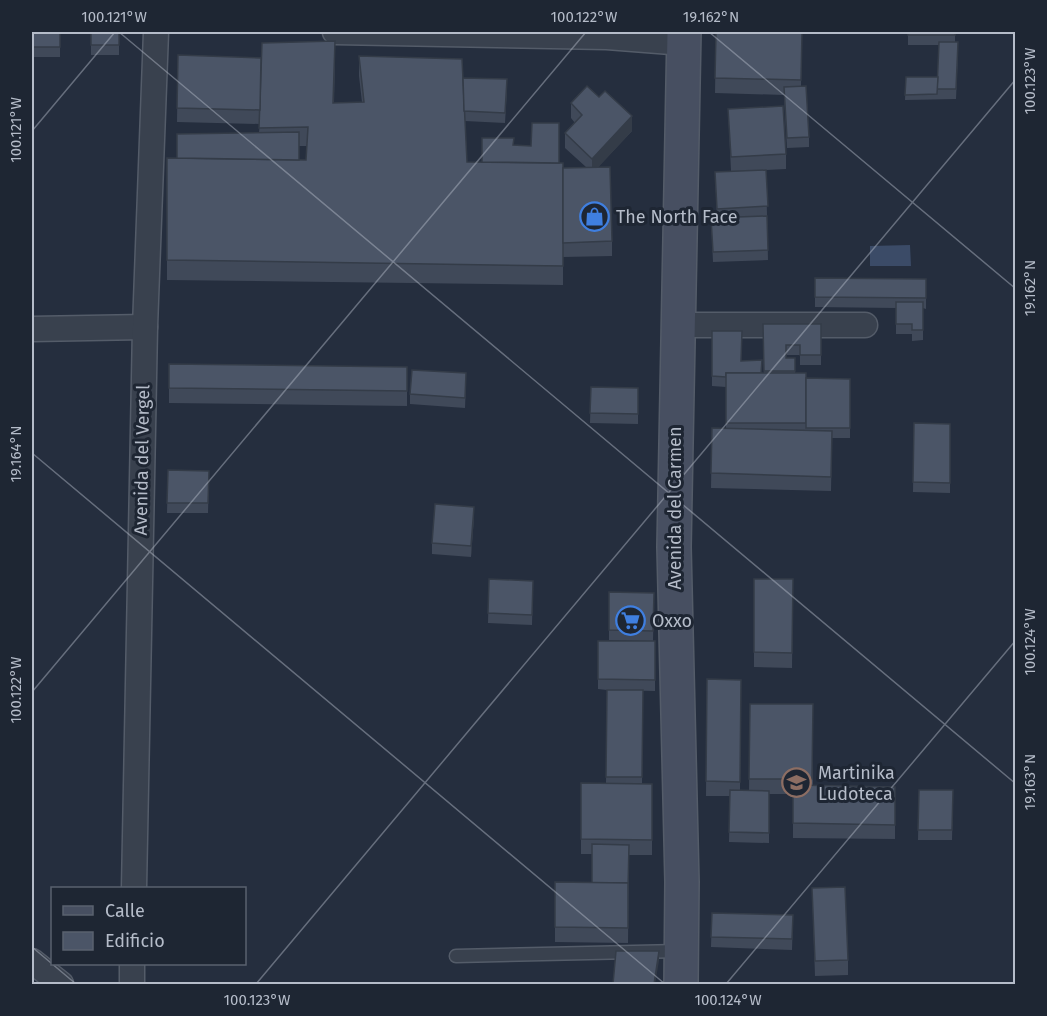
<svg xmlns="http://www.w3.org/2000/svg" width="1047" height="1016" viewBox="0 0 1047 1016" font-family="'Fira Sans',sans-serif">
	<style>
		.water { fill: #3b4b67 }
		.lines { fill: none; stroke-linecap: round; stroke-linejoin: round }
		.lane-casing { stroke: #545c69; stroke-width: 15 }
		.street-casing { stroke: #545c69; stroke-width: 27 }
		.secondary-casing { stroke: #545c69; stroke-width: 36 }
		.lane { stroke: #39414e; stroke-width: 12 }
		.street { stroke: #39414e; stroke-width: 24 }
		.secondary { stroke: #474f61; stroke-width: 33 }
		.wall { fill: #404959; fill-rule: evenodd }
		.shaded-wall { fill: #343c48 }
		.building { fill: #4b5567; stroke: #343c48; stroke-width: 1.5 }
		.ticks { fill: none; stroke: #b5bcc9; stroke-width: 1.5; stroke-opacity: 0.45 }
		.labels { text-anchor: middle; stroke-width: 6; stroke-linejoin: round; paint-order: stroke }
		.poi-label { font-size: 18px; fill: #b5bcc9; stroke: #1e2633; text-anchor: start }
		.street-label { font-size: 18px; fill: #b5bcc9; stroke: #1e2633 }
		.neatline { fill: none; stroke: #b5bcc9; stroke-width: 2 }
		.ticks-label { font-size: 15px; text-anchor: middle; fill: #b5bcc9 }
	</style>
	<rect width="100%" height="100%" fill="#252e3e"/>
	<path class="water" d="M 910,245 L 911,266 L 870,266 L 870,246 Z"/>
	<g class="lines">
		<defs>
			<path id="lane" d="M 456,956 L 680,951"/>
			<g id="street">
				<path d="M 335,32 L 607,37 L 684,43"/>
				<path d="M 676,325 L 865,325"/>
				<path d="M 32,329 L 145,327"/>
				<path d="M 134,888 L 145,327 L 156,32"/>
				<path d="M 32,961 L 61,984"/>
				<path d="M 132,984 L 132,964"/>
			</g>
			<path id="secondary" d="M 681,984 L 682,882 L 674,547 L 684,32"/>
		</defs>
		<use href="#lane" class="lane-casing"/>
		<use href="#street" class="street-casing"/>
		<use href="#secondary" class="secondary-casing"/>
		<use href="#lane" class="lane"/>
		<use href="#street" class="street"/>
		<use href="#secondary" class="secondary"/>
	</g>
	<g class="wall">
		<rect x="32" y="32" width="28" height="25"/>
		<rect x="91" y="32" width="28" height="23"/>
		<path d="M 716,32 L 802,32 L 801,86 L 809,137 L 809,147 L 787,148 L 784,95 L 715,93 Z"/>
		<path d="M 908,32 L 955,32 L 955,42 L 958,52 L 956,99 L 905,100 L 906,77 L 938,77 L 939,45 L 908,45 Z"/>
		<path d="M 178,55 L 335,60 L 334,103 L 362,102 L 359,76 L 359,56 L 463,78 L 507,89 L 505,123 L 465,121 L 467,162 L 482,162 L 513,145 L 559,163 L 563,168 L 586,167 L 565,148 L 565,133 L 575,123 L 571,118 L 571,103 L 632,131 L 598,167 L 612,241 L 612,256 L 563,257 L 563,285 L 167,280 L 167,158 L 177,158 L 259,132 L 260,124 L 177,122 ZM 299,146 L 307,146 L 306,160 L 299,160 Z"/>
		<path d="M 728,109 L 786,154 L 786,169 L 766,170 L 768,260 L 713,262 L 711,218 L 717,218 L 715,172 L 731,171 Z"/>
		<path d="M 815,278 L 926,279 L 926,309 L 923,308 L 923,340 L 912,341 L 912,334 L 896,334 L 896,308 L 815,307 Z"/>
		<path d="M 763,324 L 821,324 L 821,365 L 800,365 L 800,355 L 786,355 L 786,358 L 795,358 L 795,373 L 806,378 L 850,379 L 850,438 L 832,438 L 831,491 L 711,488 L 712,428 L 726,429 L 726,387 L 712,386 L 712,331 L 741,361 L 762,373 L 764,373 Z"/>
		<path d="M 169,364 L 407,367 L 407,406 L 169,403 Z"/>
		<path d="M 466,383 L 465,408 L 410,404 L 410,394 Z"/>
		<path d="M 591,387 L 638,388 L 638,424 L 590,423 Z"/>
		<path d="M 914,423 L 950,424 L 950,493 L 913,492 Z"/>
		<path d="M 168,470 L 209,471 L 208,513 L 167,513 Z"/>
		<path d="M 474,517 L 471,557 L 432,554 L 432,543 Z"/>
		<path d="M 489,579 L 533,581 L 532,625 L 488,623 Z"/>
		<path d="M 754,579 L 793,579 L 792,668 L 754,667 Z"/>
		<path d="M 609,592 L 654,593 L 653,641 L 609,640 Z"/>
		<path d="M 598,641 L 655,641 L 655,691 L 615,690 L 643,690 L 642,784 L 652,784 L 652,855 L 629,855 L 628,943 L 555,942 L 555,882 L 592,883 L 592,854 L 581,854 L 581,783 L 606,783 L 607,690 L 598,689 Z"/>
		<path d="M 707,679 L 741,680 L 740,790 L 749,790 L 750,704 L 813,704 L 813,786 L 895,787 L 895,839 L 793,838 L 793,794 L 769,794 L 769,843 L 729,842 L 730,796 L 706,796 Z"/>
		<path d="M 919,790 L 953,790 L 952,840 L 918,840 Z"/>
		<path d="M 812,888 L 848,960 L 848,975 L 815,976 Z"/>
		<path d="M 712,913 L 793,915 L 792,950 L 711,947 Z"/>
	</g>
	<g class="shaded-wall">
		<path d="M 632,116 L 632,131 L 592,174 L 592,159 Z"/>
		<path d="M 474,507 L 474,517 L 471,557 L 471,546 Z"/>
		<path d="M 659,951 L 659,961 L 655,984 L 654,984 Z"/>
	</g>
	<g class="building">
		<rect x="32" y="32" width="28" height="15"/>
		<rect x="91" y="32" width="28" height="13"/>
		<path d="M 716,32 L 802,32 L 801,80 L 715,78 Z"/>
		<rect x="908" y="32" width="47" height="3"/>
		<path d="M 335,41 L 333,103 L 364,102 L 359,56 L 462,59 L 467,162 L 563,163 L 563,266 L 167,260 L 167,158 L 306,160 L 308,127 L 259,128 L 262,43 Z"/>
		<path d="M 939,42 L 958,42 L 956,89 L 937,89 Z"/>
		<path d="M 178,55 L 261,58 L 260,110 L 177,108 Z"/>
		<path d="M 906,77 L 938,77 L 937,94 L 905,95 Z"/>
		<path d="M 463,78 L 507,79 L 505,113 L 464,111 Z"/>
		<path d="M 587,86 L 599,97 L 605,91 L 632,116 L 592,159 L 565,133 L 582,115 L 571,103 Z"/>
		<path d="M 806,86 L 809,137 L 787,138 L 784,87 Z"/>
		<path d="M 783,106 L 786,154 L 731,157 L 728,109 Z"/>
		<path d="M 532,123 L 559,123 L 559,163 L 482,162 L 482,138 L 514,138 L 513,145 L 531,146 Z"/>
		<path d="M 299,132 L 299,160 L 177,158 L 177,134 Z"/>
		<path d="M 610,167 L 612,241 L 563,243 L 563,168 Z"/>
		<path d="M 766,170 L 768,206 L 717,209 L 715,172 Z"/>
		<path d="M 767,216 L 768,250 L 713,252 L 711,218 Z"/>
		<path d="M 815,278 L 926,279 L 926,298 L 815,297 Z"/>
		<path d="M 896,302 L 923,302 L 923,330 L 912,330 L 912,324 L 896,324 Z"/>
		<path d="M 763,324 L 821,324 L 821,355 L 800,355 L 800,345 L 786,345 L 786,358 L 795,358 L 795,371 L 764,371 Z"/>
		<path d="M 712,331 L 742,331 L 741,361 L 762,360 L 761,373 L 726,373 L 726,377 L 712,376 Z"/>
		<path d="M 169,364 L 407,367 L 407,391 L 169,388 Z"/>
		<path d="M 412,370 L 466,373 L 465,398 L 410,394 Z"/>
		<rect x="726" y="373" width="80" height="50"/>
		<path d="M 806,378 L 850,379 L 850,428 L 806,428 Z"/>
		<path d="M 591,387 L 638,388 L 638,414 L 590,413 Z"/>
		<path d="M 914,423 L 950,424 L 950,483 L 913,482 Z"/>
		<path d="M 712,428 L 832,431 L 831,477 L 711,473 Z"/>
		<path d="M 168,470 L 209,471 L 208,503 L 167,503 Z"/>
		<path d="M 435,504 L 474,507 L 471,546 L 432,543 Z"/>
		<path d="M 489,579 L 533,581 L 532,615 L 488,613 Z"/>
		<path d="M 754,579 L 793,579 L 792,653 L 754,652 Z"/>
		<path d="M 609,592 L 654,593 L 653,631 L 609,630 Z"/>
		<path d="M 598,641 L 655,641 L 655,680 L 598,679 Z"/>
		<path d="M 707,679 L 741,680 L 740,782 L 706,781 Z"/>
		<path d="M 607,690 L 643,690 L 642,777 L 606,777 Z"/>
		<path d="M 750,704 L 813,704 L 812,779 L 749,779 Z"/>
		<path d="M 581,783 L 652,784 L 652,840 L 581,839 Z"/>
		<path d="M 793,785 L 895,787 L 895,825 L 793,823 Z"/>
		<path d="M 730,790 L 769,791 L 769,833 L 729,832 Z"/>
		<path d="M 919,790 L 953,790 L 952,830 L 918,830 Z"/>
		<path d="M 592,844 L 629,845 L 628,888 L 628,883 L 592,883 Z"/>
		<path d="M 555,882 L 628,883 L 628,928 L 555,927 Z"/>
		<path d="M 845,887 L 848,960 L 815,961 L 812,888 Z"/>
		<path d="M 712,913 L 793,915 L 792,939 L 711,937 Z"/>
		<path d="M 616,951 L 659,951 L 654,984 L 613,984 Z"/>
	</g>
	<path class="ticks" d="M 119,32 L 1016,784M 709,32 L 1016,289M 32,131 L 115,32M 32,453 L 665,984M 32,692 L 586,32M 32,947 L 76,984M 256,984 L 1016,79M 726,984 L 1016,640"/>
	<defs>
		<symbol id="shop-ring" viewBox="-11 -11 22 22"><circle r="9.5" fill="#1e2633" stroke="#3f7fe0" stroke-width="1.5"/><path d="M-5-2.5h2.3a2.7 3.5 0 0 1 5.4 0H5L5.5 6h-11ZM-1.5-2.5h3a1.5 2.3 0 0 0-3 0Z" fill="#3f7fe0"/></symbol>
		<symbol id="supermarket-ring" viewBox="-11 -11 22 22"><circle r="9.5" fill="#1e2633" stroke="#3f7fe0" stroke-width="1.5"/><path d="M-6-5.5h2.5l.6 2H6L4.5 2H-2.5L-4.4-4H-6ZM-1.5 3.2a1.3 1.3 0 1 0 .1 0ZM3 3.2a1.3 1.3 0 1 0 .1 0Z" fill="#3f7fe0"/></symbol>
		<symbol id="school-ring" viewBox="-11 -11 22 22"><circle r="9.5" fill="#1e2633" stroke="#8d6e63" stroke-width="1.5"/><path d="M0-5L7-2L0 1L-7-2ZM-4 1L0 2.5L4 1V4Q0 6-4 4Z" fill="#8d6e63"/></symbol>
	</defs>
	<g fill-rule="evenodd">
		<use href="#shop-ring" x="578" y="200" width="33" height="33"/>
		<use href="#supermarket-ring" x="614" y="604" width="33" height="33"/>
		<use href="#school-ring" x="780" y="766" width="33" height="33"/>
	</g>
	<g class="labels">
		<g class="poi-label">
			<text x="616" y="223">The North Face</text>
			<text x="652" y="627">Oxxo</text>
			<text x="818" y="779">Martinika<tspan x="818" dy="21">Ludoteca</tspan></text>
		</g>
		<g class="street-label">
			<text transform="translate(142 460) rotate(-89)" y="6">Avenida del Vergel</text>
			<text transform="translate(675 508) rotate(-90)" y="6">Avenida del Carmen</text>
		</g>
	</g>
	<rect width="1047" height="1016" fill="none" stroke="#1e2633" stroke-width="66"/>
	<rect x="51" y="887" width="195" height="78" fill="#1e2633" stroke="#5a626f" stroke-width="1.5"/>
	<rect x="63" y="906" width="30" height="9" fill="#474f61" stroke="#5a626f" stroke-width="1.5"/>
	<text x="105" y="917" font-size="18" fill="#b5bcc9">Calle</text>
	<rect x="63" y="932" width="30" height="18" fill="#4b5567" stroke="#5a626f" stroke-width="1.5"/>
	<text x="105" y="947" font-size="18" fill="#b5bcc9">Edificio</text>
	<rect x="33" y="33" width="981" height="950" class="neatline"/>
	<g class="ticks-label">
		<text x="114" y="22">100.121°W</text>
		<text x="584" y="22">100.122°W</text>
		<text x="711" y="22">19.162°N</text>
		<text transform="translate(1030 81) rotate(-90)" y="5">100.123°W</text>
		<text transform="translate(16 130) rotate(-90)" y="5">100.121°W</text>
		<text transform="translate(1030 288) rotate(-90)" y="5">19.162°N</text>
		<text transform="translate(16 454) rotate(-90)" y="5">19.164°N</text>
		<text transform="translate(1030 642) rotate(-90)" y="5">100.124°W</text>
		<text transform="translate(16 690) rotate(-90)" y="5">100.122°W</text>
		<text transform="translate(1030 782) rotate(-90)" y="5">19.163°N</text>
		<text x="257" y="1005">100.123°W</text>
		<text x="728" y="1005">100.124°W</text>
	</g>
</svg>
